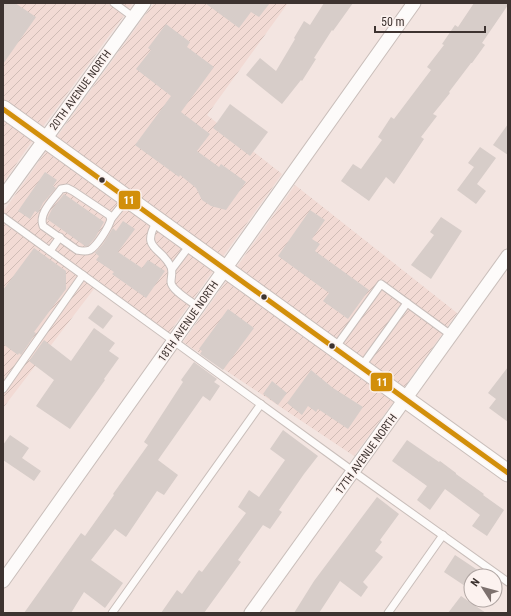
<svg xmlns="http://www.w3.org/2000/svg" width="511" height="616" viewBox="0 0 511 616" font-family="'Roboto Condensed',sans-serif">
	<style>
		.industrial { fill: url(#industrial-furrows) }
		.building { fill: #d7cdc9 }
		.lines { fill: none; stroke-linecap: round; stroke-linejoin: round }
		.service-casing { stroke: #c9beba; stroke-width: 9 }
		.minor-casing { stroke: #c9beba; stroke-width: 15 }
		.tertiary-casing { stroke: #c9beba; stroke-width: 19 }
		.service { stroke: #fdfbfa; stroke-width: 7 }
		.minor { stroke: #fdfbfa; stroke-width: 13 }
		.tertiary { stroke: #fdfbfa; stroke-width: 17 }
		.bus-1-casing { stroke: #fcf2ef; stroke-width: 8 }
		.bus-1 { stroke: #d28f0a; stroke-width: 5 }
		.bus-dot { fill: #3d3330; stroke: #fcf2ef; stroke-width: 1.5 }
		.labels { text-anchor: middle; stroke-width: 3; stroke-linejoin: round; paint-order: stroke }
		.street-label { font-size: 11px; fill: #3d3330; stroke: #fcf2ef }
		.line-badge { stroke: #fcf2ef; stroke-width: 1.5 }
		.badge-label { font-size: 11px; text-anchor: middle; font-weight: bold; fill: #fff }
	</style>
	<defs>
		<pattern id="industrial-furrows" width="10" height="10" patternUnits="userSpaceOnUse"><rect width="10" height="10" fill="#f2dad4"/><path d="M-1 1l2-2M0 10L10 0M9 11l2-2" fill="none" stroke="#d0bcb6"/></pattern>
	</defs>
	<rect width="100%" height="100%" fill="#f3e5e1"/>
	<g class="industrial">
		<path d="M 3,3 L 133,3 L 42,128 L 3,100 Z"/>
		<path d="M 154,3 L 288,3 L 207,115 L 282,174 L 222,258 L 56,138 Z"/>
		<path d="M 3,119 L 33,140 L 3,183 Z"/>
		<path d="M 47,150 L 213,271 L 169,333 L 97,285 L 3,408 L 3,212 Z"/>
		<path d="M 295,185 L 457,313 L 403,389 L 236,268 Z"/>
		<path d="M 227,280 L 394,401 L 354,456 L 183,342 Z"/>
	</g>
	<g class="building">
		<path d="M 3,3 L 15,3 L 36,17 L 3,64 Z"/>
		<path d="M 205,3 L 270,3 L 259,17 L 251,12 L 239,28 Z"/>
		<path d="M 324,3 L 353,3 L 333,31 L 332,30 L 314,58 L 316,59 L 302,81 L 301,80 L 282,104 L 246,75 L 260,58 L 276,71 L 295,39 L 294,38 L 304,21 L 310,25 Z"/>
		<path d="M 474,3 L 508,3 L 508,5 L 482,43 L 485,45 L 472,63 L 471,63 L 449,92 L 450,93 L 433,114 L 437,116 L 421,137 L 424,139 L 394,184 L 386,177 L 369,201 L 341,181 L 353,164 L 361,169 L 382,140 L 378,137 L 391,117 L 394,119 L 431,70 L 427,67 L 444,45 L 442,44 L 455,25 L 458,27 Z"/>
		<path d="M 166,24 L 190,42 L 187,47 L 214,67 L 181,112 L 210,134 L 197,151 L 219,167 L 221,164 L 246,182 L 226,210 L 211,206 L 202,200 L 196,188 L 180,175 L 179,177 L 135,145 L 171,96 L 136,69 L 151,50 L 148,48 Z"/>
		<path d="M 230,104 L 268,132 L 250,156 L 213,128 Z"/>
		<path d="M 508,124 L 508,155 L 493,145 Z"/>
		<path d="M 480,147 L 496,158 L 477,184 L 486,191 L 476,204 L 457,190 L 474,167 L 468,163 Z"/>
		<path d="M 45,172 L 57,180 L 53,186 L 56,188 L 43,203 L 38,213 L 35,211 L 30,219 L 18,211 Z"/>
		<path d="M 64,194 L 104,222 L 95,238 L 88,246 L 85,246 L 47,219 L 52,209 Z"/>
		<path d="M 310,210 L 325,220 L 312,239 L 320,244 L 315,251 L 369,290 L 348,319 L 323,301 L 329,293 L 278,256 Z"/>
		<path d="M 441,217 L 462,231 L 431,279 L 411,265 L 434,235 L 430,232 Z"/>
		<path d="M 123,221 L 135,229 L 118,252 L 142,268 L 148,260 L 165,271 L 146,298 L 112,274 L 114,272 L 96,260 L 99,256 L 95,253 L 103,244 L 113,228 L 116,231 Z"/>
		<path d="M 34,248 L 66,271 L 66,289 L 34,332 L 36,333 L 21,355 L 19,353 L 18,355 L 3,344 L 3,290 Z"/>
		<path d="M 98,305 L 113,316 L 103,329 L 88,318 Z"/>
		<path d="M 228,309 L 254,328 L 223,370 L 200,354 L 202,351 L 199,349 Z"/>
		<path d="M 94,328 L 115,343 L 109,351 L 119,358 L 104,379 L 105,380 L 70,429 L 36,406 L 54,380 L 29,361 L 44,340 L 71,361 Z"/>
		<path d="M 194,362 L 217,379 L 214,382 L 220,386 L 210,401 L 203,396 L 158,460 L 178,475 L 164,495 L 157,491 L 126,537 L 115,529 L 91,560 L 123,583 L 105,608 L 84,592 L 71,613 L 24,613 L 81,533 L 85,536 L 114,495 L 113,494 L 148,445 L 144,442 L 183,382 L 181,380 Z"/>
		<path d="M 508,367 L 508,422 L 489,408 L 496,399 L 488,393 Z"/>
		<path d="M 311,370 L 333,388 L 363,407 L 348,429 L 318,409 L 316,412 L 308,406 L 302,415 L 287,403 Z"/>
		<path d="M 272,381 L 287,393 L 278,405 L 263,394 Z"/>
		<path d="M 283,430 L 318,456 L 304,474 L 279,510 L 282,512 L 270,529 L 263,525 L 238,560 L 241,562 L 204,613 L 161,613 L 177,590 L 182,594 L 199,570 L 202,572 L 246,513 L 238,507 L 249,490 L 259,497 L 285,460 L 270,449 Z"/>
		<path d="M 10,435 L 29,448 L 22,458 L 41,471 L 34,481 L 3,460 L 3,445 Z"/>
		<path d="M 407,440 L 439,462 L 440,461 L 456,473 L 456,474 L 484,494 L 483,495 L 504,510 L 487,536 L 472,526 L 480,515 L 445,489 L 430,510 L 417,500 L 427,486 L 392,461 Z"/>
		<path d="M 377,497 L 399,514 L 380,540 L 382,542 L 375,551 L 383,557 L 363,582 L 368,587 L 361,597 L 340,581 L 319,613 L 294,613 L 314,581 Z"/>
		<path d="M 455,555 L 479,571 L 476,576 L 471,576 L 471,583 L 468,588 L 444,572 Z"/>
		<path d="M 461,596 L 486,613 L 448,613 Z"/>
	</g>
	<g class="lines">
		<defs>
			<g id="service">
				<path d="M 114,3 L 133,17"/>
				<path d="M 67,188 L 73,191 L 109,215 L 111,219 C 109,227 97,246 90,250 C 85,252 82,251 77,250 L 43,226 C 38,213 54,199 61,189 Z"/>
				<path d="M 3,217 L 354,472 L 508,582"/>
				<path d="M 111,219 L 127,199"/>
				<path d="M 157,221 C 140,250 161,246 171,267 C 173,272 171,277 171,282 C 171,290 192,302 198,307"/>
				<path d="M 50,251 L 60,237"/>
				<path d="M 172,269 L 190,245"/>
				<path d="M 335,348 L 381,284 L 451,335"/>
				<path d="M 361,367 L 407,303"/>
				<path d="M 3,389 L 83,275"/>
				<path d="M 112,613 L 261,404"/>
				<path d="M 388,613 L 443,535"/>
			</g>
			<g id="minor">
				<path d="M 3,197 L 144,3"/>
				<path d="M 3,581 L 414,3"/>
				<path d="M 251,613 L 508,256"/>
			</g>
			<path id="tertiary" d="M 3,109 L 508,473"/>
		</defs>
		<use href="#service" class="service-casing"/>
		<use href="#minor" class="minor-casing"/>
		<use href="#tertiary" class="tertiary-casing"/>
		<use href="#service" class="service"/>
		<use href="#minor" class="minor"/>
		<use href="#tertiary" class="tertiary"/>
		<defs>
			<path id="bus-1" d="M 3,109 L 508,473"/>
		</defs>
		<use href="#bus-1" class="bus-1-casing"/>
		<use href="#bus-1" class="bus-1"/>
	</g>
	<g class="bus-dot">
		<circle cx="102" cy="180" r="3.5"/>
		<circle cx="264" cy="297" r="3.5"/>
		<circle cx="332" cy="346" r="3.5"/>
	</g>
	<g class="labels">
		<g class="street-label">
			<text transform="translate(80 90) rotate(-54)" y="4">20TH AVENUE NORTH</text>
			<text transform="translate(188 321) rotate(-55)" y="4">18TH AVENUE NORTH</text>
			<text transform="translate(366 454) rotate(-54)" y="4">17TH AVENUE NORTH</text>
		</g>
	</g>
	<g class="line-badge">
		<rect x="118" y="190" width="23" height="20" rx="4" fill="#d28f0a"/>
		<rect x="370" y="372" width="23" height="20" rx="4" fill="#d28f0a"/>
	</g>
	<g class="badge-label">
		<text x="129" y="204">11</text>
		<text x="382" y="386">11</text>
	</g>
	<rect width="511" height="616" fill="none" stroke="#3d3330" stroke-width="8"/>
	<g transform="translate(483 588) rotate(306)"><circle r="19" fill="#fcf2ef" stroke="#b0a6a3"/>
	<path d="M0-3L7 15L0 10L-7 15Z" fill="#7d716e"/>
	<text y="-6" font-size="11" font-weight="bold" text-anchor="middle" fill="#3d3330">N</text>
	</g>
	<path d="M375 26v6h110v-6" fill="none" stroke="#3d3330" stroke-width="2"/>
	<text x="381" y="26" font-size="12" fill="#3d3330" stroke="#fcf2ef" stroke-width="3" paint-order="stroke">50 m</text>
</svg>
